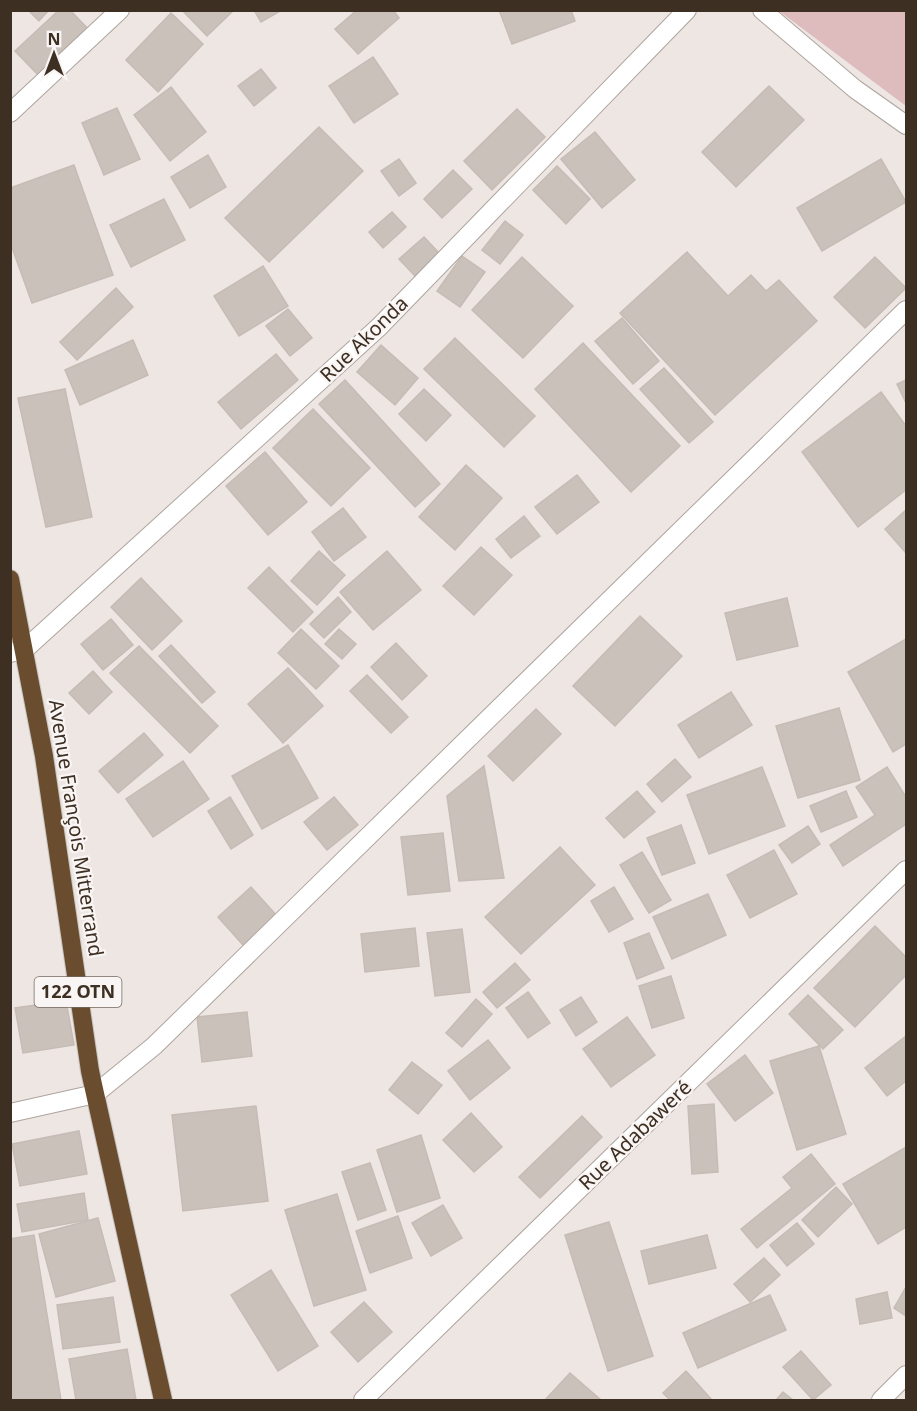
<svg xmlns="http://www.w3.org/2000/svg" width="917" height="1411" viewBox="0 0 917 1411" font-family="'Noto Sans',sans-serif">
	<style>
		.green { fill: #debcbd }
		.building { fill: #cbc1bb; stroke: #c6bbb5; stroke-width: 1.5 }
		.lines { fill: none; stroke-linecap: round; stroke-linejoin: round }
		.street-casing { stroke: #aea49e; stroke-width: 20 }
		.highway-casing { stroke: #c9c5c1; stroke-width: 20 }
		.street { stroke: #fff; stroke-width: 18 }
		.highway { stroke: #6a4d2f; stroke-width: 18 }
		.labels { text-anchor: middle; stroke-width: 4.5; stroke-linejoin: round; paint-order: stroke }
		.shield { fill: #f9f5f4; stroke: #766a62; stroke-width: 1.5 }
		.shield-label { font-size: 18px; font-weight: bold; fill: #3e2f23 }
		.street-label { font-size: 20px; fill: #3e2f23; stroke: #f9f5f4 }
	</style>
	<rect width="100%" height="100%" fill="#ede6e3"/>
	<path class="green" d="M 779,11 L 906,11 L 906,106 Z"/>
	<g class="building">
		<path d="M 28,10 L 49,10 L 39,21 Z"/>
		<path d="M 59,10 L 70,10 L 91,32 L 41,78 L 15,51 Z"/>
		<path d="M 182,10 L 234,10 L 207,36 Z"/>
		<path d="M 254,10 L 282,10 L 261,22 Z"/>
		<path d="M 357,10 L 393,10 L 399,18 L 358,54 L 335,29 Z"/>
		<path d="M 499,10 L 571,10 L 575,21 L 512,44 Z"/>
		<path d="M 171,13 L 203,44 L 158,92 L 126,60 Z"/>
		<path d="M 373,57 L 398,94 L 354,123 L 329,86 Z"/>
		<path d="M 261,69 L 276,88 L 254,106 L 238,86 Z"/>
		<path d="M 769,86 L 804,120 L 736,187 L 702,152 Z"/>
		<path d="M 171,87 L 206,132 L 170,161 L 134,115 Z"/>
		<path d="M 117,108 L 140,159 L 104,175 L 82,123 Z"/>
		<path d="M 517,109 L 545,137 L 492,190 L 464,161 Z"/>
		<path d="M 319,127 L 363,171 L 269,262 L 225,218 Z"/>
		<path d="M 595,132 L 635,180 L 602,208 L 561,159 Z"/>
		<path d="M 208,155 L 226,187 L 190,208 L 171,177 Z"/>
		<path d="M 399,159 L 416,183 L 399,196 L 381,171 Z"/>
		<path d="M 881,159 L 906,202 L 822,251 L 797,208 Z"/>
		<path d="M 74,165 L 113,275 L 32,303 L 10,242 L 10,188 Z"/>
		<path d="M 557,166 L 590,199 L 566,224 L 533,190 Z"/>
		<path d="M 453,170 L 472,189 L 442,218 L 424,199 Z"/>
		<path d="M 164,199 L 185,240 L 131,267 L 110,225 Z"/>
		<path d="M 392,212 L 406,227 L 383,248 L 369,232 Z"/>
		<path d="M 505,221 L 523,235 L 500,264 L 482,250 Z"/>
		<path d="M 424,237 L 439,253 L 415,276 L 399,259 Z"/>
		<path d="M 687,252 L 728,296 L 751,275 L 766,291 L 779,280 L 817,321 L 715,415 L 620,313 Z"/>
		<path d="M 462,256 L 485,272 L 460,307 L 437,291 Z"/>
		<path d="M 522,257 L 573,306 L 523,358 L 472,310 Z"/>
		<path d="M 875,257 L 906,288 L 865,328 L 834,297 Z"/>
		<path d="M 263,266 L 288,306 L 239,336 L 214,296 Z"/>
		<path d="M 116,288 L 133,307 L 77,360 L 60,342 Z"/>
		<path d="M 288,309 L 312,338 L 290,356 L 266,326 Z"/>
		<path d="M 622,318 L 659,361 L 633,384 L 595,341 Z"/>
		<path d="M 455,338 L 535,416 L 504,447 L 424,369 Z"/>
		<path d="M 133,340 L 148,375 L 80,405 L 65,370 Z"/>
		<path d="M 583,343 L 680,446 L 631,492 L 535,389 Z"/>
		<path d="M 381,345 L 418,378 L 395,405 L 357,372 Z"/>
		<path d="M 276,354 L 298,380 L 241,429 L 218,402 Z"/>
		<path d="M 664,368 L 713,422 L 689,443 L 640,389 Z"/>
		<path d="M 345,380 L 440,484 L 415,507 L 319,404 Z"/>
		<path d="M 906,380 L 906,403 L 897,384 Z"/>
		<path d="M 65,389 L 92,517 L 46,527 L 18,398 Z"/>
		<path d="M 424,389 L 451,415 L 426,441 L 399,414 Z"/>
		<path d="M 881,392 L 906,426 L 906,490 L 858,527 L 802,452 Z"/>
		<path d="M 313,409 L 370,468 L 331,506 L 273,448 Z"/>
		<path d="M 265,452 L 307,502 L 268,535 L 226,486 Z"/>
		<path d="M 466,465 L 502,498 L 455,550 L 419,517 Z"/>
		<path d="M 577,475 L 599,502 L 557,534 L 535,507 Z"/>
		<path d="M 343,508 L 366,537 L 334,561 L 312,532 Z"/>
		<path d="M 906,510 L 906,553 L 885,529 Z"/>
		<path d="M 524,516 L 540,536 L 511,558 L 496,539 Z"/>
		<path d="M 481,547 L 512,575 L 474,615 L 443,586 Z"/>
		<path d="M 319,551 L 345,575 L 317,605 L 291,581 Z"/>
		<path d="M 387,551 L 421,590 L 373,630 L 340,592 Z"/>
		<path d="M 269,567 L 313,612 L 293,632 L 248,588 Z"/>
		<path d="M 141,578 L 182,621 L 152,650 L 111,607 Z"/>
		<path d="M 338,597 L 351,612 L 324,638 L 310,624 Z"/>
		<path d="M 787,598 L 798,646 L 737,660 L 725,613 Z"/>
		<path d="M 640,616 L 682,656 L 615,726 L 573,686 Z"/>
		<path d="M 111,619 L 133,645 L 103,670 L 81,644 Z"/>
		<path d="M 301,629 L 339,666 L 316,689 L 278,653 Z"/>
		<path d="M 339,629 L 356,644 L 342,659 L 325,644 Z"/>
		<path d="M 906,639 L 906,744 L 893,752 L 848,672 Z"/>
		<path d="M 396,643 L 427,676 L 402,700 L 371,667 Z"/>
		<path d="M 171,645 L 215,692 L 202,703 L 159,656 Z"/>
		<path d="M 139,646 L 218,726 L 190,753 L 110,673 Z"/>
		<path d="M 288,668 L 323,706 L 283,743 L 248,704 Z"/>
		<path d="M 93,671 L 112,692 L 89,714 L 69,693 Z"/>
		<path d="M 367,675 L 408,717 L 391,733 L 350,691 Z"/>
		<path d="M 731,692 L 752,725 L 699,758 L 678,725 Z"/>
		<path d="M 839,708 L 860,780 L 798,798 L 776,726 Z"/>
		<path d="M 536,709 L 561,734 L 513,781 L 488,756 Z"/>
		<path d="M 144,733 L 163,755 L 118,793 L 99,771 Z"/>
		<path d="M 288,745 L 318,798 L 262,829 L 232,776 Z"/>
		<path d="M 675,759 L 691,777 L 662,802 L 647,784 Z"/>
		<path d="M 183,761 L 209,799 L 153,837 L 126,799 Z"/>
		<path d="M 484,766 L 504,878 L 459,881 L 447,796 Z"/>
		<path d="M 762,767 L 785,826 L 709,854 L 687,795 Z"/>
		<path d="M 887,767 L 906,797 L 906,824 L 843,866 L 830,845 L 875,815 L 856,787 Z"/>
		<path d="M 637,791 L 655,812 L 624,838 L 606,818 Z"/>
		<path d="M 846,791 L 857,817 L 821,832 L 810,806 Z"/>
		<path d="M 230,797 L 253,835 L 231,849 L 208,811 Z"/>
		<path d="M 334,797 L 358,825 L 327,850 L 304,822 Z"/>
		<path d="M 681,825 L 695,863 L 662,875 L 647,838 Z"/>
		<path d="M 808,826 L 820,844 L 792,863 L 779,845 Z"/>
		<path d="M 443,833 L 450,891 L 408,895 L 401,837 Z"/>
		<path d="M 560,847 L 595,885 L 521,954 L 485,917 Z"/>
		<path d="M 774,850 L 797,894 L 750,918 L 727,875 Z"/>
		<path d="M 642,852 L 671,900 L 649,913 L 620,865 Z"/>
		<path d="M 251,887 L 277,916 L 243,945 L 218,917 Z"/>
		<path d="M 614,887 L 633,919 L 609,932 L 591,901 Z"/>
		<path d="M 708,894 L 726,935 L 672,959 L 653,917 Z"/>
		<path d="M 875,926 L 906,957 L 906,975 L 855,1027 L 814,988 Z"/>
		<path d="M 415,928 L 419,966 L 365,972 L 361,934 Z"/>
		<path d="M 462,929 L 470,992 L 435,996 L 427,933 Z"/>
		<path d="M 649,933 L 664,968 L 637,979 L 624,943 Z"/>
		<path d="M 515,963 L 530,980 L 497,1008 L 483,992 Z"/>
		<path d="M 671,976 L 684,1018 L 652,1028 L 639,986 Z"/>
		<path d="M 528,992 L 550,1023 L 528,1038 L 506,1008 Z"/>
		<path d="M 808,995 L 843,1030 L 823,1049 L 789,1014 Z"/>
		<path d="M 581,997 L 597,1022 L 576,1036 L 560,1010 Z"/>
		<path d="M 476,999 L 492,1014 L 462,1047 L 446,1033 Z"/>
		<path d="M 66,1001 L 74,1045 L 23,1053 L 15,1008 Z"/>
		<path d="M 247,1012 L 252,1056 L 202,1062 L 197,1017 Z"/>
		<path d="M 627,1017 L 655,1055 L 611,1087 L 583,1049 Z"/>
		<path d="M 906,1036 L 906,1081 L 887,1096 L 865,1068 Z"/>
		<path d="M 488,1040 L 510,1068 L 470,1100 L 448,1071 Z"/>
		<path d="M 819,1046 L 846,1134 L 797,1150 L 770,1061 Z"/>
		<path d="M 745,1055 L 773,1093 L 735,1121 L 707,1084 Z"/>
		<path d="M 412,1062 L 442,1085 L 418,1114 L 389,1090 Z"/>
		<path d="M 714,1104 L 718,1172 L 692,1174 L 688,1106 Z"/>
		<path d="M 256,1106 L 268,1201 L 183,1211 L 172,1115 Z"/>
		<path d="M 471,1113 L 502,1147 L 474,1172 L 443,1140 Z"/>
		<path d="M 582,1116 L 602,1137 L 540,1198 L 519,1177 Z"/>
		<path d="M 79,1131 L 87,1174 L 20,1186 L 12,1144 Z"/>
		<path d="M 421,1135 L 440,1198 L 397,1212 L 377,1150 Z"/>
		<path d="M 906,1147 L 906,1227 L 878,1244 L 843,1184 Z"/>
		<path d="M 811,1154 L 835,1184 L 757,1248 L 741,1229 L 792,1188 L 783,1177 Z"/>
		<path d="M 370,1163 L 386,1210 L 358,1220 L 342,1172 Z"/>
		<path d="M 836,1187 L 852,1204 L 818,1237 L 802,1220 Z"/>
		<path d="M 84,1193 L 88,1220 L 22,1232 L 17,1204 Z"/>
		<path d="M 337,1194 L 366,1290 L 314,1306 L 285,1210 Z"/>
		<path d="M 443,1205 L 462,1238 L 431,1256 L 412,1223 Z"/>
		<path d="M 398,1216 L 412,1258 L 370,1273 L 356,1231 Z"/>
		<path d="M 98,1218 L 115,1281 L 56,1297 L 39,1234 Z"/>
		<path d="M 609,1222 L 653,1356 L 608,1371 L 565,1235 Z"/>
		<path d="M 797,1223 L 814,1244 L 787,1266 L 770,1245 Z"/>
		<path d="M 34,1235 L 61,1400 L 10,1400 L 10,1239 Z"/>
		<path d="M 707,1235 L 716,1268 L 649,1284 L 641,1251 Z"/>
		<path d="M 764,1258 L 780,1275 L 750,1302 L 734,1284 Z"/>
		<path d="M 271,1270 L 318,1346 L 278,1371 L 231,1295 Z"/>
		<path d="M 906,1287 L 906,1316 L 894,1308 Z"/>
		<path d="M 887,1292 L 892,1318 L 860,1324 L 856,1299 Z"/>
		<path d="M 770,1295 L 786,1330 L 698,1368 L 683,1333 Z"/>
		<path d="M 113,1297 L 120,1342 L 63,1349 L 57,1305 Z"/>
		<path d="M 364,1302 L 392,1332 L 358,1362 L 331,1332 Z"/>
		<path d="M 127,1349 L 136,1400 L 76,1400 L 69,1359 Z"/>
		<path d="M 801,1351 L 831,1385 L 813,1400 L 783,1367 Z"/>
		<path d="M 686,1371 L 712,1400 L 670,1400 L 663,1393 Z"/>
		<path d="M 570,1373 L 601,1400 L 545,1400 Z"/>
		<path d="M 783,1392 L 793,1400 L 776,1400 Z"/>
	</g>
	<g class="lines">
		<defs>
			<g id="street">
				<path d="M 762,10 L 855,89 L 906,125"/>
				<path d="M 10,113 L 120,10"/>
				<path d="M 10,653 L 24,650 L 379,327 L 687,10"/>
				<path d="M 10,1113 L 95,1094 L 154,1046 L 906,310"/>
				<path d="M 363,1400 L 906,870"/>
				<path d="M 881,1400 L 906,1375"/>
			</g>
			<path id="highway" d="M 10,579 L 44,756 L 90,1071 L 163,1400"/>
		</defs>
		<use href="#street" class="street-casing"/>
		<use href="#highway" class="highway-casing"/>
		<use href="#street" class="street"/>
		<use href="#highway" class="highway"/>
	</g>
	<g class="labels">
		<rect class="shield" x="34.5" y="977" width="87" height="30" rx="4.5"/>
		<g class="shield-label">
			<text x="78" y="998">122 OTN</text>
		</g>
		<g class="street-label">
			<text transform="translate(364 339) rotate(-44)" y="7">Rue Akonda</text>
			<text transform="translate(76 828) rotate(81)" y="7">Avenue François Mitterrand</text>
			<text transform="translate(635 1135) rotate(-44)" y="7">Rue Adabaweré</text>
		</g>
	</g>
	<rect width="917" height="1411" fill="none" stroke="#3e2f23" stroke-width="24"/>
	<g transform="translate(54 54)" stroke="#f9f5f4" stroke-width="4.5" paint-order="stroke">
	<path d="M0-4.5L10 22L0 15L-10 22Z" fill="#3e2f23"/>
	<text y="-9" font-size="16" font-weight="bold" text-anchor="middle" fill="#3e2f23">N</text>
	</g>
</svg>
